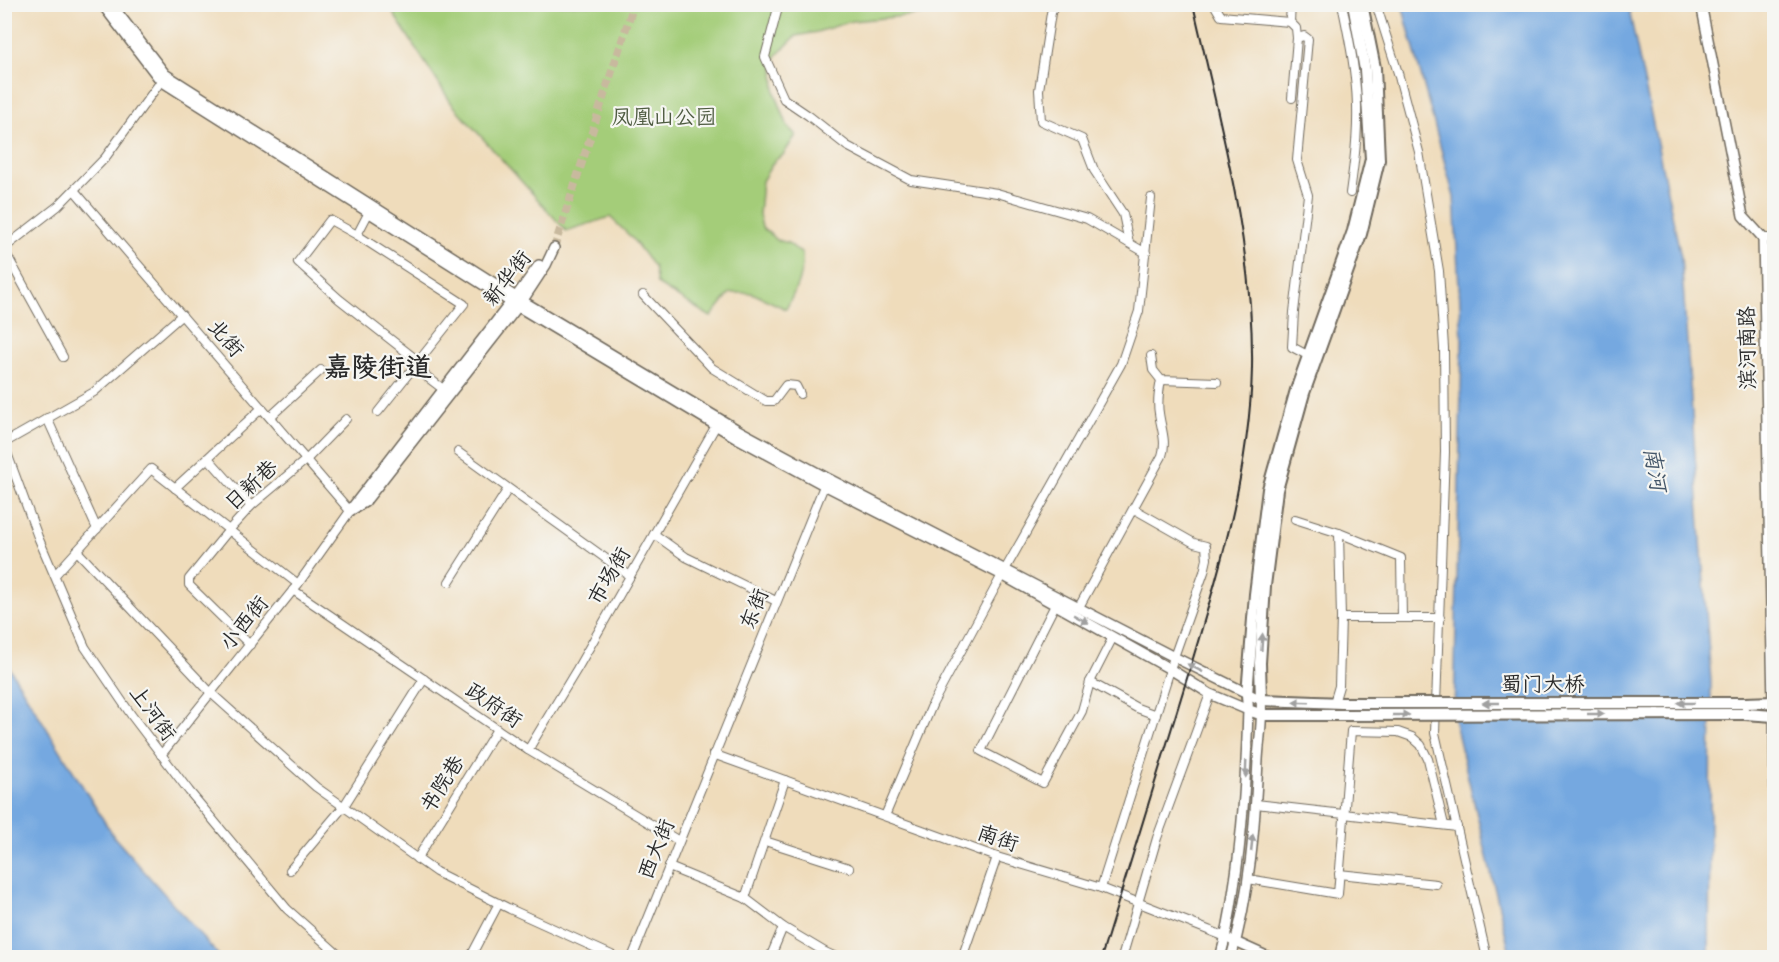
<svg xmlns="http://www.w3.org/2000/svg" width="1779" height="962" viewBox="0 0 1779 962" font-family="'Balsamiq Sans','LXGW WenKai TC',sans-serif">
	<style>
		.green { fill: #a4cd79; stroke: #687c52; stroke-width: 1.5 }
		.water { fill: #74a8e0; stroke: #506a86; stroke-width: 1.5 }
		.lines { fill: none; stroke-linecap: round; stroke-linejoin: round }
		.minor-tunnel { stroke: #c8b99e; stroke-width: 8; stroke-dasharray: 8 4; stroke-linecap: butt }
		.minor-casing { stroke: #70695d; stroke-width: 10 }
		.major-casing { stroke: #70695d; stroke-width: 12 }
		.highway-casing { stroke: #70695d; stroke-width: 14 }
		.minor { stroke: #fff; stroke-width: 8 }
		.major { stroke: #fff; stroke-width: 9 }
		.highway { stroke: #fff; stroke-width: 10 }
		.rail { stroke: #2b2b2b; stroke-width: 2 }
		.highway-bridge-casing { stroke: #70695d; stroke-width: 14; stroke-linecap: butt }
		.highway-bridge { stroke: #fff; stroke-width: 10 }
		.oneway { fill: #a0a0a0 }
		.labels { text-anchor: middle; stroke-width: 4.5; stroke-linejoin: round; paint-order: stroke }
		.park-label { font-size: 21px; fill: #4f5c42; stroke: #f6f6f2 }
		.street-label { font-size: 21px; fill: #2b2b2b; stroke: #f6f6f2 }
		.water-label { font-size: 22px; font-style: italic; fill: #45576a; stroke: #f6f6f2 }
		.district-label { font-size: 27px; font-weight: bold; fill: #2b2b2b; stroke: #f6f6f2 }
	</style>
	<rect width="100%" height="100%" fill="#f6f6f2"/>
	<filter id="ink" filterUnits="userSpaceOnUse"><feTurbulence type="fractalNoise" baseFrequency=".0167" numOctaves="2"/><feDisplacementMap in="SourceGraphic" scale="12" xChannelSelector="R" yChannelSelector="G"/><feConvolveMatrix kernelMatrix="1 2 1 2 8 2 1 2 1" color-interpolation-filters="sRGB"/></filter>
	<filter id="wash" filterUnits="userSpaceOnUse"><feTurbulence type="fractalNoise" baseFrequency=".008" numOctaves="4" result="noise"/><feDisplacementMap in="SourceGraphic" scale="24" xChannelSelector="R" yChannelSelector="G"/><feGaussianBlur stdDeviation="1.35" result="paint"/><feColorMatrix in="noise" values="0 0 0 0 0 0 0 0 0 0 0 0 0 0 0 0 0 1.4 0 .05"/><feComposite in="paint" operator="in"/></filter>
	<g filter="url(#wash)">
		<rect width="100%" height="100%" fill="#efdcbb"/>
		<path class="green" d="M 389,5 L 938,5 L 937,11 L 926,14 L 852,21 L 817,32 L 796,36 L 776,56 L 774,68 L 775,92 L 788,127 L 796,135 L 783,155 L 774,161 L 762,181 L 759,215 L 762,227 L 777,240 L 788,243 L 802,254 C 804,273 795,292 786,309 L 752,293 L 730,293 L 711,317 L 657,284 L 654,267 L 631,237 L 610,217 L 566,231 L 452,104 L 395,16 Z"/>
		<g class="water">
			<path d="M 1402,5 L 1628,5 L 1681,257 L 1711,682 L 1709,957 L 1511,957 L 1454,719 L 1462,340 L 1454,197 Z"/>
			<path d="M 5,661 L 114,837 L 220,957 L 5,957 Z"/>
		</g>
	</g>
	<g filter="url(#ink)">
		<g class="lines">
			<path class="minor-tunnel" d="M 554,248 L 634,4"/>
			<defs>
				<g id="minor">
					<path d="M 779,4 L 765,57 L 784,99 L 809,116 L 847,146 L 911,180 L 997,193 L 1087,219 L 1146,253"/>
					<path d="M 1054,4 L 1051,13 L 1039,90 L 1041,121 L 1082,139 L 1094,170 L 1123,214 L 1129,243"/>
					<path d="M 1214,4 L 1221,16 L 1290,22"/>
					<path d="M 1291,4 L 1290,22 L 1296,28 L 1297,38 L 1292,98"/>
					<path d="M 1342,4 C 1349,38 1356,71 1357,105 C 1358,135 1354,164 1350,193"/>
					<path d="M 1376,4 L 1398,73 L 1419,152 L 1439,271 L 1444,348 L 1445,452 L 1435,733 L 1487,958"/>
					<path d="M 1297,38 L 1304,36 L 1308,39 L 1297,160 L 1308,195 L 1294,312 L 1292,347 L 1313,358"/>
					<path d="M 74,190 L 350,511 L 298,584 L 161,755"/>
					<path d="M 369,212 L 357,235 L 464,304 L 378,412"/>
					<path d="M 357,235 L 330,220 L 298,262 L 339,299 L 418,361"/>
					<path d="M 1763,238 L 1774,238"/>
					<path d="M 4,248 L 58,206 L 105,158 L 164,77"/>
					<path d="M 4,250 L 63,357"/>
					<path d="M 643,295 L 712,368 L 766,401 L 774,401 L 786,385 L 796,386 L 800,394"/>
					<path d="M 1151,356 L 1153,370 L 1161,380 L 1217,382"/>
					<path d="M 414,367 L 443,389"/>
					<path d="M 270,417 L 321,370"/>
					<path d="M 47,418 L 97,529"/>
					<path d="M 4,443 L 94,392 L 182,315"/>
					<path d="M 4,445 L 38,537 L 85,647 L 132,716 L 189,791 L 287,909 L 342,958"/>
					<path d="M 458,452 L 630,576"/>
					<path d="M 208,458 L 251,506"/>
					<path d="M 175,488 L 262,408"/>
					<path d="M 1295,519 L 1339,533 L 1401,558 L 1402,618"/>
					<path d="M 654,534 L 686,557 L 776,601"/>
					<path d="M 77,551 L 211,693 L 316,787 L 436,872 L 510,909 L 618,958"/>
					<path d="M 55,575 L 151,469 L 298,584"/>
					<path d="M 449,582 L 508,489"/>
					<path d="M 293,590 L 528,750 L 679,841"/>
					<path d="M 1055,605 L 981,751 L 1043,783 L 1082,711 L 1090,682 L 1113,637"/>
					<path d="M 1079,607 L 1162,456 C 1167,441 1161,429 1159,413 C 1157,402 1159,391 1161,380"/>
					<path d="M 1341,618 L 1440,618"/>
					<path d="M 250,645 L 189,585 L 189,579 L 229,530 L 251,506 L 307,459 L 346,419"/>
					<path d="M 1090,682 L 1137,708 L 1156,715"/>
					<path d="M 1334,703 L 1339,686 L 1341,618 L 1339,533"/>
					<path d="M 1773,716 L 1774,809"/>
					<path d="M 528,750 L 577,669 L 718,422"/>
					<path d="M 713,754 L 997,857 L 1101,888 L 1226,937"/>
					<path d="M 1256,804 L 1457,827"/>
					<path d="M 885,816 L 933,703 L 1002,575 L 1121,364 L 1139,311 L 1151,198"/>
					<path d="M 765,841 L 849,868"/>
					<path d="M 417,859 L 497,729"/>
					<path d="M 669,867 L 745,898 L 783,927 L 825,952 L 838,958"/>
					<path d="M 290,870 L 344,806 L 424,679"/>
					<path d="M 1339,874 L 1436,884"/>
					<path d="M 1248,879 L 1338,894 L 1351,731 L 1398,732 L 1412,737 L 1421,745 L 1428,759 L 1444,825"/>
					<path d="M 1101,888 L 1174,657 L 1204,572 L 1207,559 L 1206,546 L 1194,543 L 1134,509"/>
					<path d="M 745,898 L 785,780"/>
					<path d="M 470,958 L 499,903"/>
					<path d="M 632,958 L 826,481"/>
					<path d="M 770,958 L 783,927"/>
					<path d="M 962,958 L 997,857"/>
					<path d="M 1122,958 L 1157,838 L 1210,694"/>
				</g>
				<g id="major">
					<path d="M 102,4 L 161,81 L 512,303 L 737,438 L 824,485 L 1002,575 L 1170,669 L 1210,694 L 1248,710 C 1246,773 1243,833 1233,894 C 1230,916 1226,937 1220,958"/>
					<path d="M 111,4 L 165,74 L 516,297 L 738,430 L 827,478 L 1174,657 L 1261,700 C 1263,720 1259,740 1258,760 C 1255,826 1250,894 1231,958"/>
					<path d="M 1701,4 L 1743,216 L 1763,238 L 1773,702"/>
					<path d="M 351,509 L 511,302 L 516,297 L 539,265"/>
					<path d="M 350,511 L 365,502 L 523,300 L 546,265 L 554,248"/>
					<path d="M 1231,940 L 1271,958"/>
				</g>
				<g id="highway">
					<path d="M 1342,703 L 1261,700 L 1260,663 L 1265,586 L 1277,490 L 1304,393 L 1361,234 L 1379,160 L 1375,68 L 1362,4"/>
					<path d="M 1745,703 L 1774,702"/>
					<path d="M 1745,714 L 1774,716"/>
					<path d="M 1342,715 L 1263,715 L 1248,710 L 1247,694 L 1255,594 L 1268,489 L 1296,390 L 1353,231 L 1371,159 L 1365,70 L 1353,4"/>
				</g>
			</defs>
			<use href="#minor" class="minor-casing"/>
			<use href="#major" class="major-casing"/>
			<use href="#highway" class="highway-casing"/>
			<use href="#minor" class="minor"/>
			<use href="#major" class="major"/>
			<use href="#highway" class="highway"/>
			<path class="rail" d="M 1101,958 C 1130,863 1159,769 1188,675 C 1218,575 1250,473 1252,368 C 1254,245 1220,124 1193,4"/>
			<defs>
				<g id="highway-bridge">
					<path d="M 1342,703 L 1745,703"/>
					<path d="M 1342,715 L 1745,714"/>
				</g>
			</defs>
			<use href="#highway-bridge" class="highway-bridge-casing"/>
			<use href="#highway-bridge" class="highway-bridge"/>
		</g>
		<defs><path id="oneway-solid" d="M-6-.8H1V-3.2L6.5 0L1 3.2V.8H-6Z" transform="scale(1.5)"/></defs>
		<g class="oneway">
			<use href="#oneway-solid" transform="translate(1081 619) rotate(29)"/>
			<use href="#oneway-solid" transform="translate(1262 642) rotate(-86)"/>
			<use href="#oneway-solid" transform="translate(1195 668) rotate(-153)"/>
			<use href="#oneway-solid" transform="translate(1301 702) rotate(-178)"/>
			<use href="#oneway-solid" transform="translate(1491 703) rotate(-180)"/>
			<use href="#oneway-solid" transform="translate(1686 703) rotate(-180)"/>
			<use href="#oneway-solid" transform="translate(1596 714)"/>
			<use href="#oneway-solid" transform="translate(1401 715)"/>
			<use href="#oneway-solid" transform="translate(1246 769) rotate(92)"/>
			<use href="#oneway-solid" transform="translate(1252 843) rotate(-84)"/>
		</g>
	</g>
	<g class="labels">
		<g class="park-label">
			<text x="664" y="124">凤凰山公园</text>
		</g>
		<g class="street-label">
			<text transform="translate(507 278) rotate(-52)" y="7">新华街</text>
			<text transform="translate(226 338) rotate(49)" y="7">北街</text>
			<text transform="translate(1747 348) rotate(-91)" y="7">滨河南路</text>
			<text transform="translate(251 485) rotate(-43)" y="7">日新巷</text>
			<text transform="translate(609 576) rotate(-60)" y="7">市场街</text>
			<text transform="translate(754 609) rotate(-68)" y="7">东街</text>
			<text transform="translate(244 623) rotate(-51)" y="7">小西街</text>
			<text x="1543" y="691">蜀门大桥</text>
			<text transform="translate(494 705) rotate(34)" y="7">政府街</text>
			<text transform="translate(153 713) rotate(54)" y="7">上河街</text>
			<text transform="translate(442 784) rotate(-58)" y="7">书院巷</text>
			<text transform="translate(998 838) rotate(19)" y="7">南街</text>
			<text transform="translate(656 849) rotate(-68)" y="7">西大街</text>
		</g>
		<g class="water-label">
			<text transform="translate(1656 469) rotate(80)" y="8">南河</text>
		</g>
		<g class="district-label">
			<text x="378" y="376">嘉陵街道</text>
		</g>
	</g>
	<rect width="1779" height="962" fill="none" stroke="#f6f6f2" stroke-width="24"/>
</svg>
